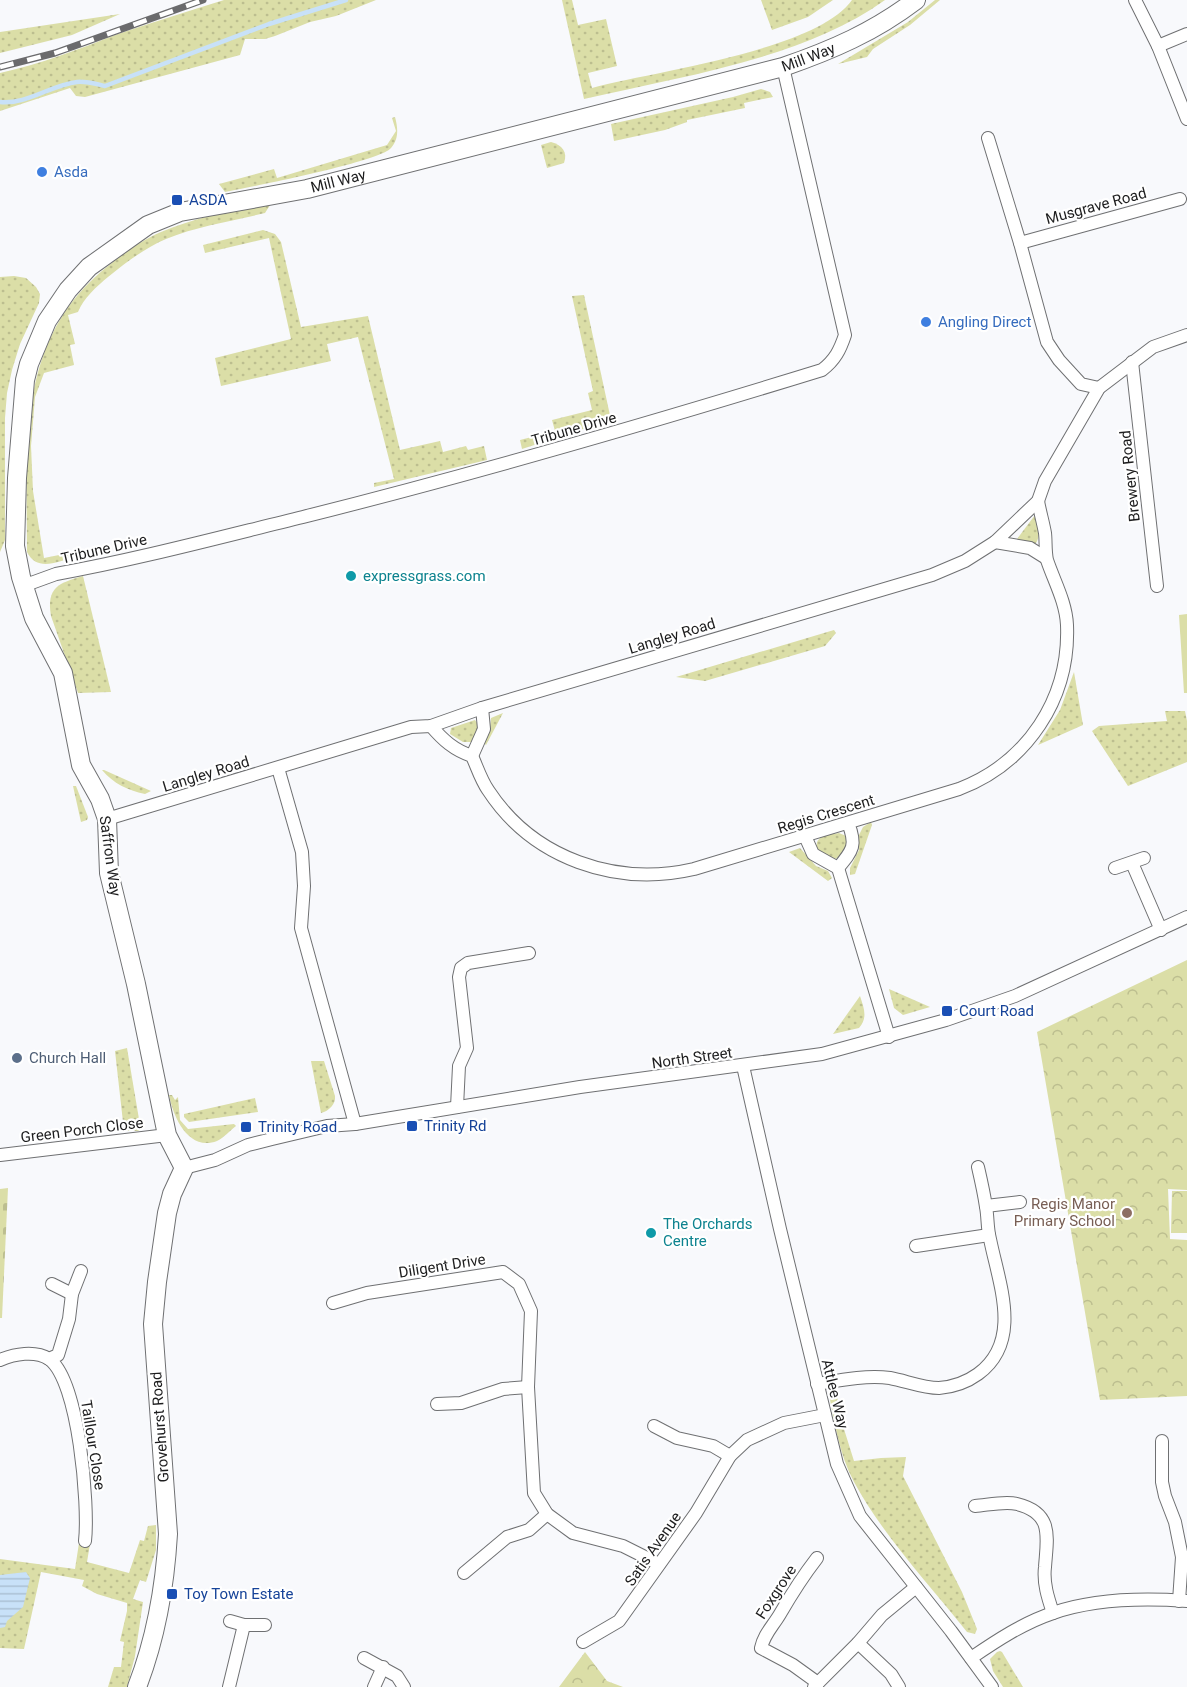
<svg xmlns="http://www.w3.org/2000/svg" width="1187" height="1687" viewBox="0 0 1187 1687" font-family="Roboto,sans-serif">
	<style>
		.grass { fill: url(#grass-dots) }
		.cemetery { fill: url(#cemetery-stones) }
		.park { fill: url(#park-crowns) }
		.pitch { fill: #dbdea7 }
		.water { fill: url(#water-rules) }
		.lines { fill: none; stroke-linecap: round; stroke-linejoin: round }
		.stream { stroke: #c8e1f8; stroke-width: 4.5 }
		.street-casing { stroke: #6f7072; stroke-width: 14 }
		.secondary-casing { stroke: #6f7072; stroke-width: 20 }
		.street { stroke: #fff; stroke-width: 12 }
		.secondary { stroke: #fff; stroke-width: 18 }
		.rail-casing { stroke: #6b6b6d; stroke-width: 7 }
		.rail { stroke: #fff; stroke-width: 4.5; stroke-dasharray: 14; stroke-linecap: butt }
		.shop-dot { fill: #3f7fe0; stroke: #fff; stroke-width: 2 }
		.transit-dot { fill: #1a4fb4; stroke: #fff; stroke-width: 2 }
		.culture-dot { fill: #0f9aa8; stroke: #fff; stroke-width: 2 }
		.service-dot { fill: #5c6f8a; stroke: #fff; stroke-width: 2 }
		.education-dot { fill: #8d6e63; stroke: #fff; stroke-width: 2 }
		.labels { text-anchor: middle; stroke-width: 4.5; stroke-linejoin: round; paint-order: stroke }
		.street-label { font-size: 15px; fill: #1d1d1e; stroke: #fff }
		.shop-label { font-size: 15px; fill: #366cbe; stroke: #fff; text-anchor: start }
		.transit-label { font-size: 15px; fill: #164399; stroke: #fff; text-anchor: start }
		.culture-label { font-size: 15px; fill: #0d838f; stroke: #fff; text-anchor: start }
		.service-label { font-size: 15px; fill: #4e5e75; stroke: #fff; text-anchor: start }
		.education-label { font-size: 15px; fill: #785e54; stroke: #fff; text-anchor: end }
	</style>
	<defs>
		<pattern id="grass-dots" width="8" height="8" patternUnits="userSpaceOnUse" patternTransform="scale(1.5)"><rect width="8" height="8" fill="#dbdea7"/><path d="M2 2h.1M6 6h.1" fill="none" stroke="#bcbe8f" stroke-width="1.8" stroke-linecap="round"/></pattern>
		<pattern id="cemetery-stones" width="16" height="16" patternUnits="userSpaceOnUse" patternTransform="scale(1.5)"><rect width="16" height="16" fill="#dbdea7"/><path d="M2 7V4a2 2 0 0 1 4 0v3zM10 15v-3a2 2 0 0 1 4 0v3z" fill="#bcbe8f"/></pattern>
		<pattern id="park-crowns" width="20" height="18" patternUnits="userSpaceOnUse" patternTransform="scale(1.5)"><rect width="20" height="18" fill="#dbdea7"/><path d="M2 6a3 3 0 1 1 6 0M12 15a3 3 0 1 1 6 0" fill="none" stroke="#bcbe8f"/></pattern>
		<pattern id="water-rules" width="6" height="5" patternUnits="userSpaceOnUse" patternTransform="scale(1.5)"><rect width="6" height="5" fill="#c8e1f8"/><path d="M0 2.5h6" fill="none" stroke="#abc1d4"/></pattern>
	</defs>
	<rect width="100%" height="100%" fill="#f8f9fc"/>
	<g class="grass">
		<path d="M 224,0 L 376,0 L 336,16 L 310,22 L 275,36 L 265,39 L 245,39 L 240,55 L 85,97 L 76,96 L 70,88 L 0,111 L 0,73 C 41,64 79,49 118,34 C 153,22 189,11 224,0 Z"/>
		<path d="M 562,0 L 572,0 L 578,25 L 606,19 L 617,66 L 588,73 L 592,88 C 654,71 816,51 852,0 L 885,0 C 803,59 682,76 584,99 Z"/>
		<path d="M 761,0 L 833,0 L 808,17 L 772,30 Z"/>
		<path d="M 935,0 L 940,0 L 910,25 L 873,49 L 867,57 L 838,64 L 908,22 Z"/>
		<path d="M 120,14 L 72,35 L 0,53 L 0,32 Z"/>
		<path d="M 761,89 L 770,92 L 773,97 L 744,103 L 745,108 L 687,120 L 687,122 L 665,130 L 614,141 L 611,124 L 733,97 Z"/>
		<path d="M 395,117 C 398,128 399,139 391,148 C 379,162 250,187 225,192 L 219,184 L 274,169 L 277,178 L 387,145 L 396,131 L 392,118 Z"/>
		<path d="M 551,142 C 562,145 568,152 564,163 L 547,168 L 541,145 Z"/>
		<path d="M 272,202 L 265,213 C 233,221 197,226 166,239 C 145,248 125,263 108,277 C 97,286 83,299 78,312 L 68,315 L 75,344 L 70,345 L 74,365 L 44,373 L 35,397 L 31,446 L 33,491 L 44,558 L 69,553 L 74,557 C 57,562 37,572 27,552 C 27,447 15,339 108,266 C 124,253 142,240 161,232 C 196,217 235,210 272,202 Z"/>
		<path d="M 263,230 L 275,234 L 281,242 L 301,327 L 368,316 L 400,450 L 440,441 L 443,452 L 466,446 L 468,450 L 484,446 L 487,460 L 374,487 L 374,483 L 394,479 L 358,337 L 327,344 L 331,361 L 221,386 L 215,358 L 291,339 L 269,238 L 205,253 L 203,245 Z"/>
		<path d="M 14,276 L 26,278 L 36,287 L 40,294 L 39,303 L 20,344 L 12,370 L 7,393 L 5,418 L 5,540 L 0,552 L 0,277 Z"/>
		<path d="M 584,295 L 611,420 L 522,449 L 520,440 L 555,431 L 552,420 L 592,410 L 588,393 L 593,391 L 572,296 Z"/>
		<path d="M 1035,515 C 1037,525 1042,537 1035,544 L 1017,539 Z"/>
		<path d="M 83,576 L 111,692 L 78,693 L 51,616 C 46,587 59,583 83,576 Z"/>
		<path d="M 834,630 L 836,633 L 825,646 L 705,681 L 676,677 Z"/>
		<path d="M 1074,672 L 1083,725 L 1038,745 L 1060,710 Z"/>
		<path d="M 1165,711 L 1185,711 L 1187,721 L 1187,762 L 1128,786 L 1092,731 L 1099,726 L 1167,721 Z"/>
		<path d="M 503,713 L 486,745 L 484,743 L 490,731 L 491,718 Z"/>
		<path d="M 475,720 L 480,727 L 471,742 L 463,742 L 450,734 L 451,728 Z"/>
		<path d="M 102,770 L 104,770 L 151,791 L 145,794 C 127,790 114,784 102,770 Z"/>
		<path d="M 73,786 L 76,786 L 88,817 L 87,820 L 81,822 Z"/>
		<path d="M 871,822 L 872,825 L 855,874 L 850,875 L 850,868 L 859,850 L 859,835 L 863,827 Z"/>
		<path d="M 839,833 L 846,836 C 850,846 843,855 835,859 L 820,854 C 810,838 824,835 839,833 Z"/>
		<path d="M 800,848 L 816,866 L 828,871 L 832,878 L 828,881 L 789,852 Z"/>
		<path d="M 889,989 L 930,1007 L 903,1015 L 894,1008 Z"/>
		<path d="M 860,996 C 864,1008 868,1018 859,1028 L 833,1034 Z"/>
		<path d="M 127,1048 L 140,1125 L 139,1131 L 124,1131 L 115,1051 Z"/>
		<path d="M 311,1061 L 324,1061 L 335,1096 C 336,1104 329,1111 321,1113 Z"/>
		<path d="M 169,1095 L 172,1095 L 175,1100 L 178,1097 L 180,1120 L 188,1129 L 234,1124 L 236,1126 C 229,1131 225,1137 217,1141 C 188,1152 173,1116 169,1095 Z"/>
		<path d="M 255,1098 L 258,1112 L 189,1122 L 184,1117 L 184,1114 Z"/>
		<path d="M 837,1388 L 838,1410 L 854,1461 L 881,1458 L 906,1457 L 903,1476 L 962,1592 L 977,1629 L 975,1634 L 967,1632 C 929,1584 884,1537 854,1482 C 839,1454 834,1420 828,1389 Z"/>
		<path d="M 156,1525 L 156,1550 L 146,1582 L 140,1580 L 133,1599 L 143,1602 L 135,1656 L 127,1687 L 108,1687 L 114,1667 L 121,1667 L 124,1642 L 120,1641 L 127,1611 L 127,1603 L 97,1594 L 82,1586 L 84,1580 L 41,1572 L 24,1649 L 0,1648 L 0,1559 L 75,1569 L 79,1543 L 90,1544 L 87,1562 L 129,1573 L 140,1540 L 144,1541 L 148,1526 Z"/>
		<path d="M 1000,1651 L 1002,1652 L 1023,1687 L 1003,1687 L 993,1671 L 990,1659 L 997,1652 Z"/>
	</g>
	<path class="cemetery" d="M 8,1188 L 2,1318 L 0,1318 L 0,1189 Z"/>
	<g class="park">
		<path d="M 1187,960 L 1187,1190 L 1168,1189 L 1170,1239 L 1187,1240 L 1187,1396 L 1100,1400 L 1037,1032 Z"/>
		<path d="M 1172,1191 L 1187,1191 L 1187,1233 L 1171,1233 Z"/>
		<path d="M 585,1652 L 607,1681 L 623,1687 L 559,1687 Z"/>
	</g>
	<path class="pitch" d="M 1187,614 L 1187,693 L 1184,693 L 1179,615 Z"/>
	<path class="water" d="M 26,1572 L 30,1578 L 23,1607 L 7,1621 L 5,1627 L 0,1628 L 0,1575 Z"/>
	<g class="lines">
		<path class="stream" d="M 0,102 C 26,105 51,85 77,82 C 86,81 96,84 105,86 L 269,24 L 346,0"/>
		<defs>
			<g id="street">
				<path d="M 1135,0 L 1158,46 L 1187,119"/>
				<path d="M 1158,46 L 1187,34"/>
				<path d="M 988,138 L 1020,243 L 1047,342 L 1059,360 L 1081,384 L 1099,388"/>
				<path d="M 1020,243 L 1180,199"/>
				<path d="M 1132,362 L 1157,586"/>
				<path d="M 995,542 L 1030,548 L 1046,558"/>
				<path d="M 23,586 L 56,574 C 139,559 221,537 303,517 C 478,473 650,423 822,370 C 835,360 840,350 845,335 L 783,67"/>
				<path d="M 431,726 C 443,740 454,750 472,756 C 477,767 481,780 488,790 C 533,859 616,887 694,869 L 959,789 C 1027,763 1070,699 1067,625 C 1066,602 1054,581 1047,560 C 1045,551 1046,541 1045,533 C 1043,522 1040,512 1038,501"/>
				<path d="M 472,756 L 484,729 L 482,708"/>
				<path d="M 278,768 L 302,852 L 304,886 L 301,928 L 355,1124"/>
				<path d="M 107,819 L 411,727 L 431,726 L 482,708 L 932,575 L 965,561 L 995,542 L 1038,501 L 1045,481 L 1099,388 L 1153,347 L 1187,335"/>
				<path d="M 805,836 L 813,854 L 838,868 L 889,1037"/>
				<path d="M 1132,863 L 1161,930"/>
				<path d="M 838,868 C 853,850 857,845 848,823"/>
				<path d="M 1115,868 L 1144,858"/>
				<path d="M 743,1066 L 780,1229 L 837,1464 L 860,1516 L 951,1631 L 992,1687"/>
				<path d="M 457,1107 L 459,1066 L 467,1048 L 459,977 L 461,968 L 468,963 L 529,953"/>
				<path d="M 0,1155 L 167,1135"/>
				<path d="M 184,1168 L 215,1160 L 248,1145 L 272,1139 L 327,1126 L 355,1124 L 580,1087 L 822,1054 L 946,1020 L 1015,996 L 1187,917"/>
				<path d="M 986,1206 L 1020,1202"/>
				<path d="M 916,1246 L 989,1235"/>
				<path d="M 52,1284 L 72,1294"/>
				<path d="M 333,1303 L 367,1293 L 503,1272 L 519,1284 L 531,1311 L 528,1387 L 534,1493 L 547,1514 L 573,1533 L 623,1546 L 659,1564"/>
				<path d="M 49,1359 L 58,1355 L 69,1319 L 72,1294 L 81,1271"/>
				<path d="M 0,1360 C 14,1354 35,1350 49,1359 C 79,1380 89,1506 85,1541"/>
				<path d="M 817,1384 C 841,1380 866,1375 890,1378 C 906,1381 923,1388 939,1388 C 952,1387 967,1382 978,1374 C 1023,1341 999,1284 990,1239 C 987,1228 988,1217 986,1207 C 984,1193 981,1180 978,1167"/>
				<path d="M 437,1404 L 461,1403 L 503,1389 L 528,1387"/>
				<path d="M 654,1426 L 677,1438 L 713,1446 L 730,1456"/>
				<path d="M 1162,1441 L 1162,1482 L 1165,1496 L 1175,1522 L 1182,1557 L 1179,1601"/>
				<path d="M 975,1506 C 988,1505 1005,1501 1017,1504 C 1054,1513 1047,1538 1045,1567 C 1043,1583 1048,1598 1053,1613"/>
				<path d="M 817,1558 C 803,1576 791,1595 780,1614 C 773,1626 764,1634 761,1648 L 793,1665 L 818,1683"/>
				<path d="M 464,1573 L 507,1537 L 529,1530 L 547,1514"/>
				<path d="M 230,1621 L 244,1625"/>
				<path d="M 583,1642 L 619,1621 L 696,1513 L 730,1456 L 747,1440 L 784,1423 L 825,1415"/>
				<path d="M 858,1643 L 891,1674 L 899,1687"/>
				<path d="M 364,1658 L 397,1676 L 404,1687"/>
				<path d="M 971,1658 C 996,1641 1023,1623 1053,1613 C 1093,1599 1145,1598 1187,1601"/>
				<path d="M 229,1687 L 244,1625 L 265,1625"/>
				<path d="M 374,1687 L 383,1667"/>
				<path d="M 814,1687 L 858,1643 L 882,1615 L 916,1587"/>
			</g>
			<g id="secondary">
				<path id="s1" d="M 137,1687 C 156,1638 165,1586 168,1534 L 153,1324 L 157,1282 L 167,1213 L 172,1194 L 184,1168 L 167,1135 L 136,984 L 109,873 L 107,819 L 100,799 L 81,765 L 63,673 L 34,618 L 21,577 L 15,546 L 17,478 L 25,380 L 29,364 L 47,321 L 68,290 L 89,267 L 148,225 L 180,212 L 307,189 L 783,67 C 832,50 874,32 916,0"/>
			</g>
		</defs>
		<use href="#street" class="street-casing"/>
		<use href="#secondary" class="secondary-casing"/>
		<use href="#street" class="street"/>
		<use href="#secondary" class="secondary"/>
		<defs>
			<path id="rail" d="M 0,67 L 55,53 L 203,0"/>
		</defs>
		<use href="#rail" class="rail-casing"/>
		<use href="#rail" class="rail"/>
	</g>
	<g class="shop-dot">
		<circle cx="42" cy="172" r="6"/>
		<circle cx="926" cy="322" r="6"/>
	</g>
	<g class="transit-dot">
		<rect x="171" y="194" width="12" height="12" rx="3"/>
		<rect x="941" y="1005" width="12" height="12" rx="3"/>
		<rect x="406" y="1120" width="12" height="12" rx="3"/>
		<rect x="240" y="1121" width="12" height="12" rx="3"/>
		<rect x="166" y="1588" width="12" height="12" rx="3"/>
	</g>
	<g class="culture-dot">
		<circle cx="351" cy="576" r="6"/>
		<circle cx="651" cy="1233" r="6"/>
	</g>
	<circle class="service-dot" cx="17" cy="1058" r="6"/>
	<circle class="education-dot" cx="1127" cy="1213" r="6"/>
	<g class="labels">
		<g class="street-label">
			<text dy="5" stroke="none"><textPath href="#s1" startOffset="2230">Mill Way</textPath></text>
			<text dy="5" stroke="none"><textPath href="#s1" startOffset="1744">Mill Way</textPath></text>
			<text transform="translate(1096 206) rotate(-15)" y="5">Musgrave Road</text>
			<text transform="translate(574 429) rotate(-16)" y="5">Tribune Drive</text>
			<text transform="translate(1130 476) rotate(-96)" y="5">Brewery Road</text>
			<text transform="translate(104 549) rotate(-13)" y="5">Tribune Drive</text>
			<text transform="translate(672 636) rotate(-17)" y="5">Langley Road</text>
			<text transform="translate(206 774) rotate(-17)" y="5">Langley Road</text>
			<text transform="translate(826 814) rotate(-17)" y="5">Regis Crescent</text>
			<text transform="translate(110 856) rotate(82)" y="5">Saffron Way</text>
			<text transform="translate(692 1058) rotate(-8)" y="5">North Street</text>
			<text transform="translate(82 1130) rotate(-7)" y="5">Green Porch Close</text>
			<text transform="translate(442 1266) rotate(-9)" y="5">Diligent Drive</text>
			<text transform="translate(835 1394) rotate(76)" y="5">Attlee Way</text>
			<text transform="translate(160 1427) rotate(-94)" y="5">Grovehurst Road</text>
			<text transform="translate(93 1445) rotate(81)" y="5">Taillour Close</text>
			<text transform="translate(653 1549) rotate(-55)" y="5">Satis Avenue</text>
			<text transform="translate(776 1592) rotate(-57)" y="5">Foxgrove</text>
		</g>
		<g class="shop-label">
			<text x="54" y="177">Asda</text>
			<text x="938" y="327">Angling Direct</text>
		</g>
		<g class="transit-label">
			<text x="189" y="205">ASDA</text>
			<text x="959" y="1016">Court Road</text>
			<text x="424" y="1131">Trinity Rd</text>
			<text x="258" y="1132">Trinity Road</text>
			<text x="184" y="1599">Toy Town Estate</text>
		</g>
		<g class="culture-label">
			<text x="363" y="581">expressgrass.com</text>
			<text x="663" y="1229">The Orchards<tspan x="663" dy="17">Centre</tspan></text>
		</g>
		<g class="service-label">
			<text x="29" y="1063">Church Hall</text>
		</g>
		<g class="education-label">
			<text x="1115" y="1209">Regis Manor<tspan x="1115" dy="17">Primary School</tspan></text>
		</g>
	</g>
</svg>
